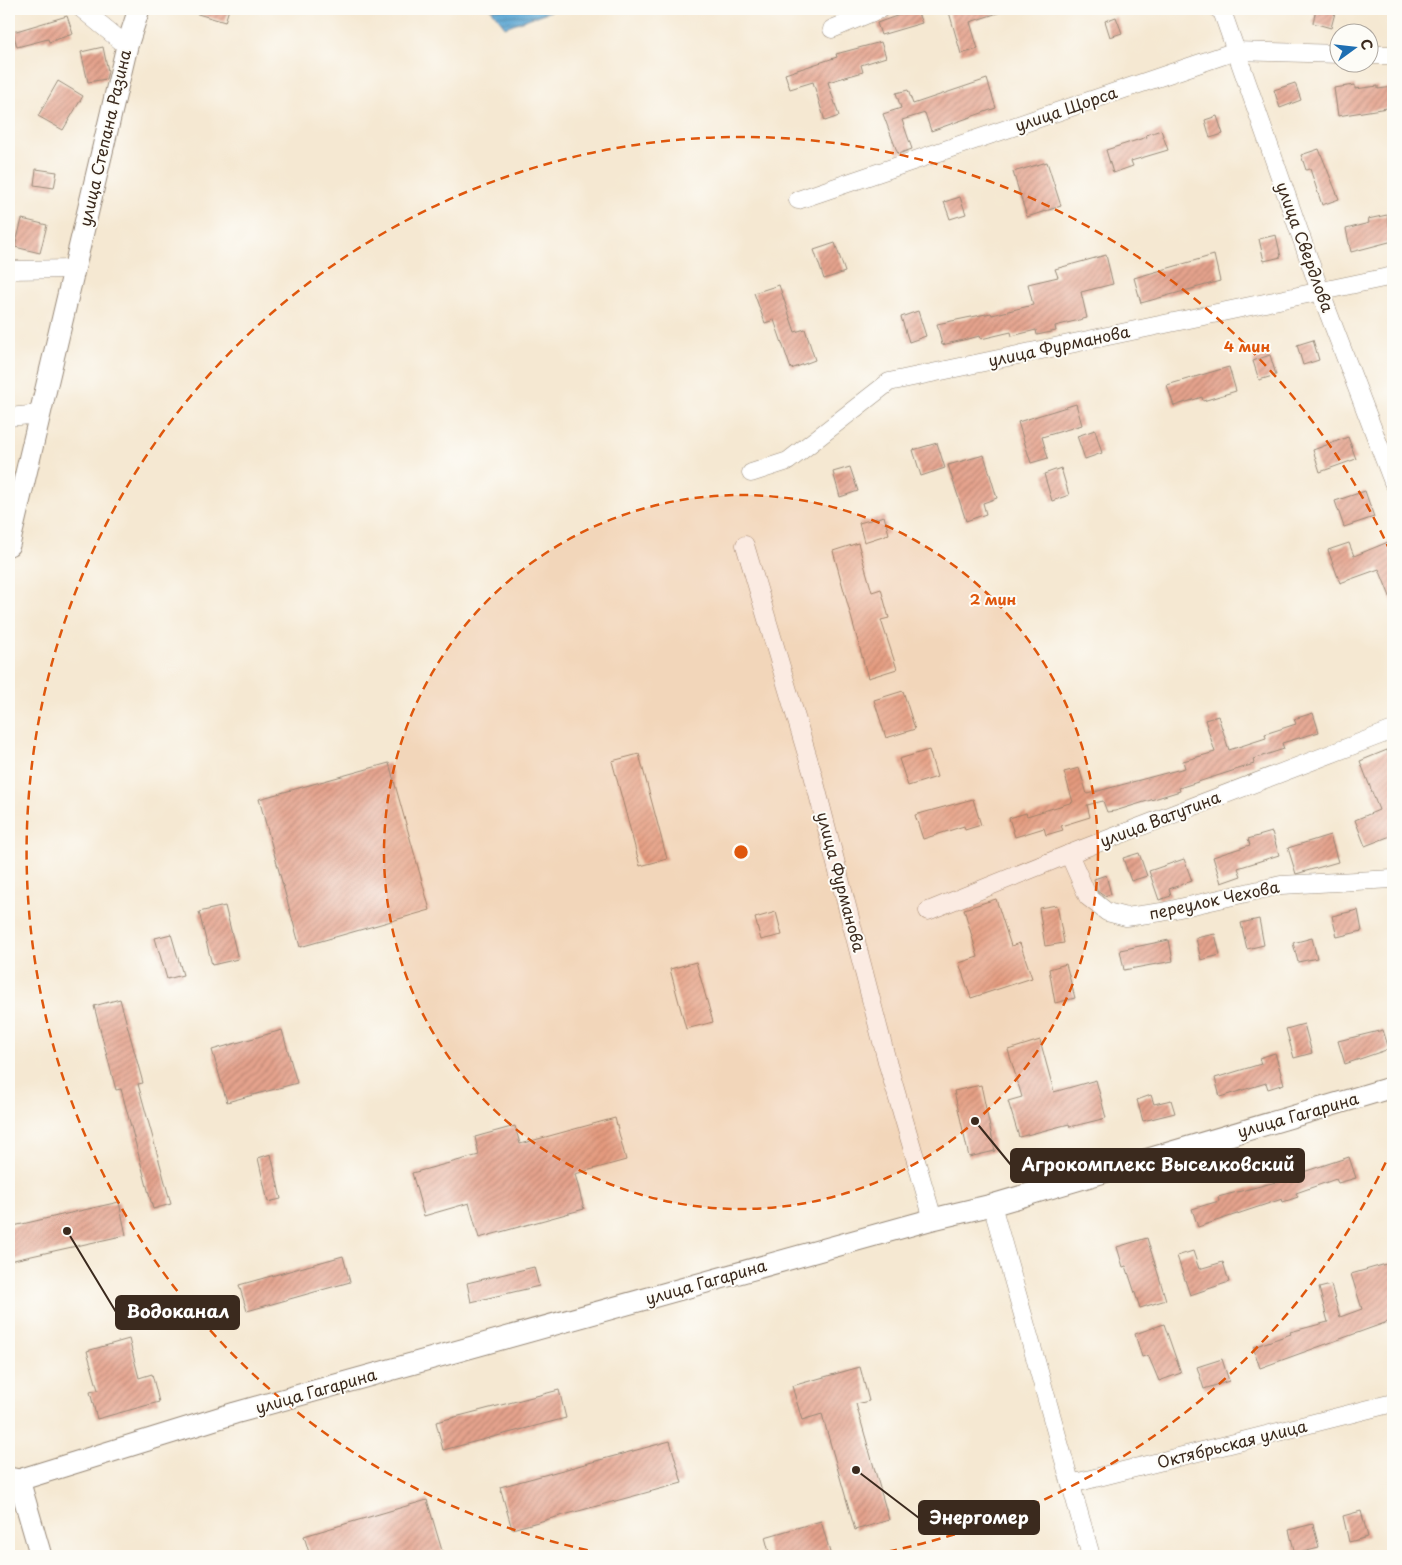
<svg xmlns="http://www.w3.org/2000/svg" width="1402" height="1565" viewBox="0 0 1402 1565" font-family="'Playpen Sans',sans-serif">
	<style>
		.water { fill: url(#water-rules); stroke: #4a6778 }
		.building { fill: url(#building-hatch) }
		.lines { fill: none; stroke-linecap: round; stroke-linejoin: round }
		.minor-casing { stroke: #988978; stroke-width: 19 }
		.major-casing { stroke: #988978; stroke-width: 23 }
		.minor { stroke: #fff; stroke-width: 18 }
		.major { stroke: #fff; stroke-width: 21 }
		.ring { fill: none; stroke: #df570d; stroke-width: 2.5; stroke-dasharray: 9 6 }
		.labels { text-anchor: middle; stroke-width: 4; stroke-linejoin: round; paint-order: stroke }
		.street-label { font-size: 16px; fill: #3b2a1e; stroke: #fdfcf7 }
		.centre { fill: #df570d; stroke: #fdfcf7; stroke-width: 2.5 }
		.ring-label { font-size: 15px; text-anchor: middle; font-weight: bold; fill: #df570d; stroke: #fdfcf7; stroke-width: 4; stroke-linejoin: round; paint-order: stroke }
		.leader { fill: none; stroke: #3b2a1e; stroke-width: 2 }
		.callout-dot { fill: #3b2a1e; stroke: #fdfcf7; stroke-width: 2 }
		.callout { fill: #3b2a1e; stroke: #3b2a1e; stroke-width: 2 }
		.callout-label { font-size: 18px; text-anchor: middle; font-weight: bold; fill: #fff }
	</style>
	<defs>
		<pattern id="water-rules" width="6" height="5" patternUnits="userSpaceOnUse" patternTransform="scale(1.25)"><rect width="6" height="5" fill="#59a4d1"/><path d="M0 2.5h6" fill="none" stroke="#4b86a9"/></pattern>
		<pattern id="building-hatch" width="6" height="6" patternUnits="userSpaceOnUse" patternTransform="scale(1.25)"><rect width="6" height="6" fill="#e5a38d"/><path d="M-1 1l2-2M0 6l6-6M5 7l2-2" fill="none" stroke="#bb8573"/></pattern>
	</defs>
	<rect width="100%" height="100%" fill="#fdfcf7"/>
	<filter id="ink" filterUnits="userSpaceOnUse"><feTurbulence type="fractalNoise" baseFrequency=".02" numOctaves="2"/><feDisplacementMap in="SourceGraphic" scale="10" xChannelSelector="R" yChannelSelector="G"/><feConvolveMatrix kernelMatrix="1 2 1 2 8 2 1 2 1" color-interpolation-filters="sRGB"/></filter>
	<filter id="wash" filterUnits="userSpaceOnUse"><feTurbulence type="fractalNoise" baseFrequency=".0096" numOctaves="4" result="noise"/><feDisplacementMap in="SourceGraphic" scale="20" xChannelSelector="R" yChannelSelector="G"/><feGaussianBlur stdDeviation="1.12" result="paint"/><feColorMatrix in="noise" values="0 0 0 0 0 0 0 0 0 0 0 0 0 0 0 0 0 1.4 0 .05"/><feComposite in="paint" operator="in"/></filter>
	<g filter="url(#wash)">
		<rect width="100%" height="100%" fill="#f5e8d2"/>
		<path class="water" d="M 491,9 L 556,9 L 505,27 Z"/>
		<g id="blocks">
			<g class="building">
				<path d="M 191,9 L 229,9 L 225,22 L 191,12 Z"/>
				<path d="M 916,9 L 922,23 L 881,35 L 877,23 Z"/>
				<path d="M 959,9 L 1004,9 L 1004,11 L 970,22 L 978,49 L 961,54 L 949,12 Z"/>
				<path d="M 1316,9 L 1336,9 L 1331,28 L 1313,23 Z"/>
				<path d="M 67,16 L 73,34 L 49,42 L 48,39 L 17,47 L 13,32 Z"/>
				<path d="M 1116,17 L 1122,33 L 1110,37 L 1105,21 Z"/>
				<path d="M 881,42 L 886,57 L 861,65 L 863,72 L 828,82 L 839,116 L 825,121 L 813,82 L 790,89 L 785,74 L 837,57 L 836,54 Z"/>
				<path d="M 103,47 L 108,71 L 106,79 L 88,82 L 81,52 Z"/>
				<path d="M 987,79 L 996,108 L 931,131 L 925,113 L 902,120 L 912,149 L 898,154 L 883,114 L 901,108 L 896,93 L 908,90 L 913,104 Z"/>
				<path d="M 58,81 L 83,96 L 63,130 L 38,116 Z"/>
				<path d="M 1295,83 L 1301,100 L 1280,108 L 1274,90 Z"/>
				<path d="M 1355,85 L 1355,89 L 1378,86 L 1378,89 L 1393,87 L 1393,107 L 1338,116 L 1334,88 Z"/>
				<path d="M 1217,116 L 1223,134 L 1210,138 L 1205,120 Z"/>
				<path d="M 1161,130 L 1168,150 L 1131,161 L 1133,166 L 1113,173 L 1106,150 L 1147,137 L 1146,135 Z"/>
				<path d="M 1319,149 L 1339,199 L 1322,205 L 1310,169 L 1306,170 L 1301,155 Z"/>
				<path d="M 1047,162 L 1061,206 L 1027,217 L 1013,172 Z"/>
				<path d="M 36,169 L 57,172 L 54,188 L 34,185 Z"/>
				<path d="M 960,197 L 966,214 L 950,219 L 944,202 Z"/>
				<path d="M 1387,215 L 1393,241 L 1351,252 L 1346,229 L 1369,223 L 1368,219 Z"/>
				<path d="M 22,219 L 47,225 L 40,253 L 15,247 Z"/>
				<path d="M 1276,235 L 1281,257 L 1264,261 L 1259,239 Z"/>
				<path d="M 835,243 L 845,272 L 824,279 L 814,250 Z"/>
				<path d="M 1106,255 L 1113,284 L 1081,292 L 1087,318 L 1055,326 L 1056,331 L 1037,335 L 1036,330 L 1012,336 L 1011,332 L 981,339 L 980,336 L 942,345 L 937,324 L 991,313 L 992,315 L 1033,305 L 1028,284 L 1058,277 L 1055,269 Z"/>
				<path d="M 1214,255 L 1220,281 L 1141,303 L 1134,278 Z"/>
				<path d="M 779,285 L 795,332 L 805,329 L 815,360 L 791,369 L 774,320 L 765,323 L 754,293 Z"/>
				<path d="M 918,311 L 926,336 L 909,342 L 901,317 Z"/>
				<path d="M 1313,340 L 1319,360 L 1303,365 L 1297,345 Z"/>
				<path d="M 1270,355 L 1276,375 L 1259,380 L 1253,361 Z"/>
				<path d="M 1229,367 L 1236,391 L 1203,401 L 1202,397 L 1174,406 L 1167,385 Z"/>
				<path d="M 1076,404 L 1082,425 L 1042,437 L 1048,458 L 1031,463 L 1018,422 Z"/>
				<path d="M 1095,430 L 1102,453 L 1085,459 L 1077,436 Z"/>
				<path d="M 1348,437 L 1356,459 L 1320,472 L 1313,450 Z"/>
				<path d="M 937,443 L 945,468 L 921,476 L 913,450 Z"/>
				<path d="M 984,455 L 997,498 L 983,503 L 986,514 L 966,521 L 948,465 Z"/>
				<path d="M 850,467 L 858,491 L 840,497 L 833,472 Z"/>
				<path d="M 1061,468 L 1069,495 L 1052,501 L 1044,474 Z"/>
				<path d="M 1365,491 L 1374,517 L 1344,527 L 1335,501 Z"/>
				<path d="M 884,516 L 889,534 L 864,542 L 859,523 Z"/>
				<path d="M 1393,540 L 1393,604 L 1379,569 L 1340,583 L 1328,550 L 1349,543 L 1354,556 Z"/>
				<path d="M 858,543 L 872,592 L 881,589 L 889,618 L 881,620 L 897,669 L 868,678 L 833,551 Z"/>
				<path d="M 903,691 L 915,729 L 886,738 L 874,700 Z"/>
				<path d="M 1313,713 L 1319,732 L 1282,743 L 1284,749 L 1253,759 L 1254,764 L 1179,788 L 1180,791 L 1115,811 L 1107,812 L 1103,801 L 1087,805 L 1090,817 L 1061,826 L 1063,830 L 1046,835 L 1044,828 L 1015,837 L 1009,818 L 1026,813 L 1027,816 L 1073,802 L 1064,772 L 1079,768 L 1087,794 L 1185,768 L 1183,761 L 1215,752 L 1205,720 L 1218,716 L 1229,750 L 1266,738 L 1265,734 L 1296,724 L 1294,719 Z"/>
				<path d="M 929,750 L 937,777 L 908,786 L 899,759 Z"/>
				<path d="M 1387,750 L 1393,767 L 1393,835 L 1365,846 L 1355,820 L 1379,810 L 1360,761 Z"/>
				<path d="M 639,754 L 667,859 L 640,866 L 612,761 Z"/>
				<path d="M 389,763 L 430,910 L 300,947 L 259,799 Z"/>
				<path d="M 973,799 L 981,825 L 965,830 L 964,826 L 923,839 L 915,815 Z"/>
				<path d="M 1272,832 L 1279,855 L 1238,868 L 1241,876 L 1221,883 L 1213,857 L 1250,845 L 1248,839 Z"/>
				<path d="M 1330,835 L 1338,862 L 1296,874 L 1288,848 Z"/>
				<path d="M 1139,853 L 1147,876 L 1131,881 L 1123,858 Z"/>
				<path d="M 1184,859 L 1192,881 L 1169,889 L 1171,896 L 1159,900 L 1149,871 Z"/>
				<path d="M 1106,875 L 1111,894 L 1104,896 L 1097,891 L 1094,879 Z"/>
				<path d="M 996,899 L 1011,946 L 1020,943 L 1032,978 L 971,998 L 959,963 L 978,957 L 964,909 Z"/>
				<path d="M 1057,905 L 1064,943 L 1045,946 L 1039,908 Z"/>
				<path d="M 225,906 L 238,959 L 212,965 L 199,912 Z"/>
				<path d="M 1358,910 L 1362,931 L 1337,937 L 1332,916 Z"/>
				<path d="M 776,912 L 782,935 L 761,940 L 755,918 Z"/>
				<path d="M 1259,919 L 1264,945 L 1247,949 L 1241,923 Z"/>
				<path d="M 171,934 L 183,975 L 167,979 L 155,938 Z"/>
				<path d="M 1215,934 L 1220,955 L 1201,960 L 1196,938 Z"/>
				<path d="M 1312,938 L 1317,958 L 1298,962 L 1293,943 Z"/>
				<path d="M 1169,940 L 1173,961 L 1124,970 L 1120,950 Z"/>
				<path d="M 696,962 L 713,1022 L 686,1029 L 670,969 Z"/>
				<path d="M 1066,964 L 1075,998 L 1055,1003 L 1049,969 Z"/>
				<path d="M 120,999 L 143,1083 L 138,1084 L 171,1204 L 153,1209 L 121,1089 L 116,1090 L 94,1006 Z"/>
				<path d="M 1304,1024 L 1312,1053 L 1294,1058 L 1286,1029 Z"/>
				<path d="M 282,1030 L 297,1083 L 227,1102 L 212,1050 Z"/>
				<path d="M 1383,1030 L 1389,1049 L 1345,1064 L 1338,1041 Z"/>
				<path d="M 1040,1040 L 1054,1092 L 1096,1080 L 1106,1118 L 1070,1127 L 1069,1124 L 1019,1137 L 1008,1101 L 1022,1097 L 1008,1050 Z"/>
				<path d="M 1275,1053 L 1284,1084 L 1268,1089 L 1266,1083 L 1220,1097 L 1215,1078 L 1261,1064 L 1259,1058 Z"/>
				<path d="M 981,1085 L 995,1151 L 969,1157 L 954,1091 Z"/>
				<path d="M 1151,1095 L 1154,1104 L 1171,1100 L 1175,1113 L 1143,1121 L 1137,1100 Z"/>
				<path d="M 615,1118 L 626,1160 L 575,1174 L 584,1209 L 479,1238 L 469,1203 L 424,1216 L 412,1173 L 479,1155 L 475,1137 L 515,1126 L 520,1144 Z"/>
				<path d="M 271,1154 L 281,1199 L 268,1202 L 258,1158 Z"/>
				<path d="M 1349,1157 L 1356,1178 L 1338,1183 L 1336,1179 L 1296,1193 L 1298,1197 L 1283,1202 L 1282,1199 L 1198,1227 L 1192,1209 L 1219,1201 L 1218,1197 L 1276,1182 L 1275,1178 L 1290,1173 L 1291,1176 Z"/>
				<path d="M 119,1202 L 126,1235 L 9,1261 L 9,1227 Z"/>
				<path d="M 1147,1238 L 1166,1300 L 1140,1308 L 1126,1266 L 1123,1267 L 1117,1247 Z"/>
				<path d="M 1193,1251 L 1199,1269 L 1223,1262 L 1229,1282 L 1190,1295 L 1177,1256 Z"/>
				<path d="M 343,1256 L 350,1282 L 247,1311 L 239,1285 Z"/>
				<path d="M 1393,1262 L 1393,1320 L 1260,1368 L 1253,1347 L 1291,1334 L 1290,1332 L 1328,1322 L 1319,1288 L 1331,1285 L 1340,1317 L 1362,1309 L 1351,1274 Z"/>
				<path d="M 534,1267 L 539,1286 L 471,1302 L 467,1283 Z"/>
				<path d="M 1164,1324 L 1181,1373 L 1159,1381 L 1148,1355 L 1142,1357 L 1135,1334 Z"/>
				<path d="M 129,1339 L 139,1378 L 152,1374 L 159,1402 L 97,1419 L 90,1392 L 98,1390 L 87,1351 Z"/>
				<path d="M 1222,1359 L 1229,1381 L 1204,1389 L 1197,1367 Z"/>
				<path d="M 860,1367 L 869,1401 L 856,1404 L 889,1520 L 855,1530 L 822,1414 L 802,1420 L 792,1386 Z"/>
				<path d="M 559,1390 L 566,1418 L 443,1450 L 436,1422 Z"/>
				<path d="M 670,1441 L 682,1483 L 512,1529 L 500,1487 Z"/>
				<path d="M 427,1500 L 443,1554 L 435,1556 L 310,1556 L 304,1536 Z"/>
				<path d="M 1361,1511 L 1368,1537 L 1349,1542 L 1343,1516 Z"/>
				<path d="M 821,1521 L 831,1556 L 770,1556 L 765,1537 Z"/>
				<path d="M 1313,1524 L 1319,1548 L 1295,1554 L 1289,1530 Z"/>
			</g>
		</g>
	</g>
	<g filter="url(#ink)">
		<use href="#blocks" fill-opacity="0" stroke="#988978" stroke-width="1"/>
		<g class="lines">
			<defs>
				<g id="minor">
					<path d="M 82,9 L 127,46"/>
					<path d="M 1218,9 L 1222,11 L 1320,291 L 1393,482"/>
					<path d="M 832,29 L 880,9"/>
					<path d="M 1370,55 L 1393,55"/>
					<path d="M 798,200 L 1236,51 L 1340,54"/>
					<path d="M 9,270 L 74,269"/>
					<path d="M 9,417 L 40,414"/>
					<path d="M 751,473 L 788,461 L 889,382 L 1393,276"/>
					<path d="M 745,545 L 813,775 L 888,1065 L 933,1219"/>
					<path d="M 1069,854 L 1088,897 L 1107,912 L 1126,917 L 1162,912 L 1281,885 L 1393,879"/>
					<path d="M 928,911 L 1069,854 L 1393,730"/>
					<path d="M 992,1205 L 1091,1556"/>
					<path d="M 1071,1484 L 1393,1403"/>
				</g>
				<g id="major">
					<path d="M 9,545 L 127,46 L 139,9"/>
					<path d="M 9,1478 L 19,1480 L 235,1413 L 933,1219 L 992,1205 L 1393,1087"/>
					<path d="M 19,1480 L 41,1556"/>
				</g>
			</defs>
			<use href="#minor" class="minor-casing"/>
			<use href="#major" class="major-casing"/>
			<use href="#minor" class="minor"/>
			<use href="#major" class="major"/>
		</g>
	</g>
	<circle cx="741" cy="852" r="357" fill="#df570d" fill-opacity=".12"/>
	<g class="ring">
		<circle cx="741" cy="852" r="357"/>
		<path d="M1392 1149A715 715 0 0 1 865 1556M617 1556A715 715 0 1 1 1392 555"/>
	</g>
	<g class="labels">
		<g class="street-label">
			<text transform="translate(1066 109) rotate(-19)" y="6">улица Щорса</text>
			<text transform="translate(105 138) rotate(-77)" y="6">улица Степана Разина</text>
			<text transform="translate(1305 247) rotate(70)" y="6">улица Свердлова</text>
			<text transform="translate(1059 346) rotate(-12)" y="6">улица Фурманова</text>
			<text transform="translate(1160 819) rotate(-21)" y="6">улица Ватутина</text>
			<text transform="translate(841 882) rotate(75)" y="6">улица Фурманова</text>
			<text transform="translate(1214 900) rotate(-12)" y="6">переулок Чехова</text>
			<text transform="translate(1298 1115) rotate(-16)" y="6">улица Гагарина</text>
			<text transform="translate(706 1282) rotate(-16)" y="6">улица Гагарина</text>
			<text transform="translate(316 1391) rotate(-16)" y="6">улица Гагарина</text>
			<text transform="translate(1232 1444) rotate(-14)" y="6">Октябрьская улица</text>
		</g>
	</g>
	<circle cx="741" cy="852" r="8" class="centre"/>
	<g class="ring-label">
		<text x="1247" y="352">4 мин</text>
		<text x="993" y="605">2 мин</text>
	</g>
	<path class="leader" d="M975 1121L1011 1165M67 1231L116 1312M856 1470L919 1518"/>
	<g class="callout-dot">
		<circle cx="975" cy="1121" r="5"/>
		<circle cx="67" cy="1231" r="5"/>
		<circle cx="856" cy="1470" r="5"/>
	</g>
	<g class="callout">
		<rect x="1011" y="1149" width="293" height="33" rx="5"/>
		<rect x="116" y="1296" width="123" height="33" rx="5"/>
		<rect x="919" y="1501" width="120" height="33" rx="5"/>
	</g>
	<g class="callout-label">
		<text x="1158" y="1171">Агрокомплекс Выселковский</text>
		<text x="178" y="1318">Водоканал</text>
		<text x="979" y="1524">Энергомер</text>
	</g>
	<rect width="1402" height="1565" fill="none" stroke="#fdfcf7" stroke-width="30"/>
	<g transform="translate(1354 48) rotate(75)"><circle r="24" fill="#fdfcf7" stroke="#afa8a0"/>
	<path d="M0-4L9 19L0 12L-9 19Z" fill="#1f6fb2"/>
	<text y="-8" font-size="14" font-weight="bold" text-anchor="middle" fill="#3b2a1e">С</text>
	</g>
</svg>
